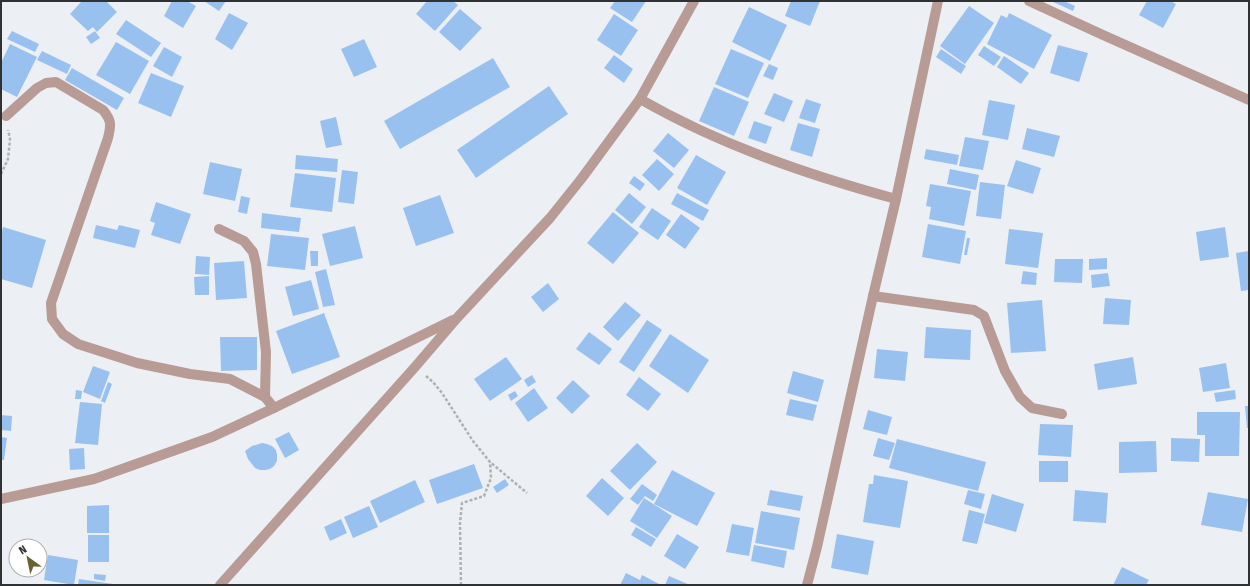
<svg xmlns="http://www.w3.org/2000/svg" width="1250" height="586" viewBox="0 0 1250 586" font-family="'Fira Sans Condensed',sans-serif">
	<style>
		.building { fill: #99c1f0 }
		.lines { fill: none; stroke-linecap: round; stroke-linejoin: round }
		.path { stroke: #aeb1b4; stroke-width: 2.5; stroke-dasharray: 3 2; stroke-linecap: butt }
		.minor { stroke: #b89b95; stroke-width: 10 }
	</style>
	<rect width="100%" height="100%" fill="#eceff3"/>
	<g class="building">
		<path d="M 82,1 L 106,1 L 117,12 L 97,32 L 93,27 L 88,31 L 70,14 Z"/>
		<path d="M 172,1 L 187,1 L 196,6 L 183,28 L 164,16 Z"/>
		<path d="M 204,1 L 226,1 L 219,11 Z"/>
		<path d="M 427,1 L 453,1 L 458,5 L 435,31 L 416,14 Z"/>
		<path d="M 615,1 L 646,1 L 632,22 L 610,8 Z"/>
		<path d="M 791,1 L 820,1 L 810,26 L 785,16 Z"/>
		<path d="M 1051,1 L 1064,1 L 1075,6 L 1073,11 Z"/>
		<path d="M 1147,1 L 1170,1 L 1176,4 L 1163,28 L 1139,15 Z"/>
		<path d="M 969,6 L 994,23 L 965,64 L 940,46 Z"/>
		<path d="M 749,7 L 787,25 L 770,61 L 732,42 Z"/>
		<path d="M 460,9 L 482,28 L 460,51 L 439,32 Z"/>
		<path d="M 229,13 L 248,23 L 232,50 L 215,39 Z"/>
		<path d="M 1009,13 L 1052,35 L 1034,69 L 987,44 L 1001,15 L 1007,18 Z"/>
		<path d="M 614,14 L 638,30 L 621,56 L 597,40 Z"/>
		<path d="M 126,20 L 161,43 L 151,57 L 116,34 Z"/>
		<path d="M 12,31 L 39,44 L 35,52 L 7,39 Z"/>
		<path d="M 95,31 L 100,38 L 91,44 L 86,37 Z"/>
		<path d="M 364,39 L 377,67 L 354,77 L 341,49 Z"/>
		<path d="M 116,42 L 149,61 L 130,94 L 96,75 Z"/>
		<path d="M 10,44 L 37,57 L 17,97 L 1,89 L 1,63 Z"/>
		<path d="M 1058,45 L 1088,53 L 1079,82 L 1050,73 Z"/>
		<path d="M 984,46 L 1001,57 L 994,66 L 978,55 Z"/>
		<path d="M 164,47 L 182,57 L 172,77 L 153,66 Z"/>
		<path d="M 731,49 L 764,63 L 748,98 L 715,84 Z"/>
		<path d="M 941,49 L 966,66 L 961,74 L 936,57 Z"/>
		<path d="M 42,51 L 71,65 L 67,74 L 37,60 Z"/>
		<path d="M 614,55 L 633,69 L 624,83 L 604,68 Z"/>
		<path d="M 1004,56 L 1029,73 L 1021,84 L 997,67 Z"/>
		<path d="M 493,58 L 510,87 L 400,149 L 384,121 Z"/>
		<path d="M 769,64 L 778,68 L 773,80 L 763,76 Z"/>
		<path d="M 72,68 L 124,98 L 117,110 L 65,80 Z"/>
		<path d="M 151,73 L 184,86 L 171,117 L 138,103 Z"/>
		<path d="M 549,86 L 568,114 L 476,178 L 457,150 Z"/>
		<path d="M 714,87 L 749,102 L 734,136 L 699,121 Z"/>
		<path d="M 774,93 L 793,101 L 784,122 L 764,114 Z"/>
		<path d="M 806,99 L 821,104 L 815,123 L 799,118 Z"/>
		<path d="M 989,100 L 1015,105 L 1008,140 L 982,135 Z"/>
		<path d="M 336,117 L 342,145 L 326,148 L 320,121 Z"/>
		<path d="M 754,121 L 772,127 L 766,144 L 748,138 Z"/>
		<path d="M 798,123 L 820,129 L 812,157 L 790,150 Z"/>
		<path d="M 1027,128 L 1060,136 L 1054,157 L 1022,149 Z"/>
		<path d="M 668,133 L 689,150 L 674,168 L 653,151 Z"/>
		<path d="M 965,137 L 989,141 L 983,170 L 959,166 Z"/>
		<path d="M 926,149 L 959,155 L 957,165 L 924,159 Z"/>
		<path d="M 296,155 L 338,159 L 337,172 L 295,169 Z"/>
		<path d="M 696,155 L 726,172 L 707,205 L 677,188 Z"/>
		<path d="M 657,159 L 674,174 L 659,191 L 642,175 Z"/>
		<path d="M 1016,160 L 1041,168 L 1033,194 L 1007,186 Z"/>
		<path d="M 210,162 L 242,169 L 235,201 L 203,194 Z"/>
		<path d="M 950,169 L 979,175 L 976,190 L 947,184 Z"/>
		<path d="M 342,170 L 358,172 L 354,204 L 338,202 Z"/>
		<path d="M 295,173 L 336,178 L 332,212 L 290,207 Z"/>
		<path d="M 634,176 L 645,184 L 640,191 L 629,183 Z"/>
		<path d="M 980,182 L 1005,185 L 1001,219 L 976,216 Z"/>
		<path d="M 930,184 L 971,191 L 964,226 L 929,219 L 931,207 L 926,206 Z"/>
		<path d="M 629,193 L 646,207 L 632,224 L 615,210 Z"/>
		<path d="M 677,193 L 709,210 L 703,221 L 671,204 Z"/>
		<path d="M 440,195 L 454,233 L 416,246 L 403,208 Z"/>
		<path d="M 241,196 L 250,198 L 247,214 L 238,212 Z"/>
		<path d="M 156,202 L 191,214 L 180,244 L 151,235 L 155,223 L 150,221 Z"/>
		<path d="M 652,208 L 671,221 L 658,240 L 639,227 Z"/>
		<path d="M 613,212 L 639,233 L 613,264 L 587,243 Z"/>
		<path d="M 262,213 L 301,218 L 299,232 L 261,228 Z"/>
		<path d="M 681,214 L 700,228 L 685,249 L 666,235 Z"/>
		<path d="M 928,224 L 966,231 L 960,264 L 922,257 Z"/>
		<path d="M 96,225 L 117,230 L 119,225 L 140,230 L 135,248 L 93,238 Z"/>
		<path d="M 355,226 L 363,258 L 330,266 L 322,234 Z"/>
		<path d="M 3,227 L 46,240 L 32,288 L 1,279 L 1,236 Z"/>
		<path d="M 1225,227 L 1229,257 L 1200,261 L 1196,232 Z"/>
		<path d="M 1009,229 L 1043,233 L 1038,268 L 1005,264 Z"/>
		<path d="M 271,234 L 309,238 L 305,270 L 267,266 Z"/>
		<path d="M 967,238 L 970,238 L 967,255 L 964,255 Z"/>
		<path d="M 310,251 L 318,251 L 318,266 L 311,266 Z"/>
		<path d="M 1249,251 L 1249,290 L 1241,291 L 1236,253 Z"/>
		<path d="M 196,256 L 210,257 L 209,275 L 195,274 Z"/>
		<path d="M 1107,258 L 1107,269 L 1089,270 L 1089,259 Z"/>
		<path d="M 1055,259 L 1083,259 L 1082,283 L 1054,282 Z"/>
		<path d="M 244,261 L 247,298 L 216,300 L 214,263 Z"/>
		<path d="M 326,269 L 335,305 L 323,307 L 315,272 Z"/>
		<path d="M 1023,271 L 1037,273 L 1036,285 L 1021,284 Z"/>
		<path d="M 1108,273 L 1110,286 L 1092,288 L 1091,275 Z"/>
		<path d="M 209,276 L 209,295 L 195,295 L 194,277 Z"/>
		<path d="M 311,280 L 319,309 L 293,316 L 285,287 Z"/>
		<path d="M 548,283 L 559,299 L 543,312 L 531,297 Z"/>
		<path d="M 1105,298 L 1131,300 L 1129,325 L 1103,324 Z"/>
		<path d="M 1042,300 L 1046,351 L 1011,353 L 1007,303 Z"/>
		<path d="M 625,302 L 641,315 L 618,341 L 603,327 Z"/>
		<path d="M 324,313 L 340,357 L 292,374 L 276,331 Z"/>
		<path d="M 647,320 L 662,330 L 634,372 L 619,362 Z"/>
		<path d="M 926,327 L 971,330 L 970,360 L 924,358 Z"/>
		<path d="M 589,332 L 612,349 L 599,365 L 576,349 Z"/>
		<path d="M 670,334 L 709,360 L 688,393 L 649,366 Z"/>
		<path d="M 220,337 L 257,337 L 257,370 L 221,371 Z"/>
		<path d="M 877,349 L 908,352 L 905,381 L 874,378 Z"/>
		<path d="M 506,357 L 522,379 L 490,401 L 474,379 Z"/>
		<path d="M 1133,357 L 1137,384 L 1098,390 L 1094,364 Z"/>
		<path d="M 1226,363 L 1230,388 L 1203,392 L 1199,368 Z"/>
		<path d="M 93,366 L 110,372 L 100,399 L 83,392 Z"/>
		<path d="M 793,371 L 824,380 L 818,402 L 787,393 Z"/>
		<path d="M 532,375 L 536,382 L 528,387 L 524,380 Z"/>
		<path d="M 639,377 L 661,394 L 648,411 L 626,395 Z"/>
		<path d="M 573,380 L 590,396 L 572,414 L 556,398 Z"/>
		<path d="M 108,382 L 112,384 L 105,403 L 101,401 Z"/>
		<path d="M 534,388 L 548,408 L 528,422 L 515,403 Z"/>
		<path d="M 76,390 L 82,391 L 81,399 L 75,399 Z"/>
		<path d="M 1235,390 L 1236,399 L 1216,402 L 1214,393 Z"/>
		<path d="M 515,391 L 518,396 L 511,401 L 508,395 Z"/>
		<path d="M 790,399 L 817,405 L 813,421 L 786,415 Z"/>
		<path d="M 80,402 L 102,404 L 98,445 L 75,443 Z"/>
		<path d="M 1245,406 L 1249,406 L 1249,428 L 1247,428 Z"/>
		<path d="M 868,410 L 892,417 L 887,435 L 863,429 Z"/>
		<path d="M 1197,412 L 1240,412 L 1239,456 L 1205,456 L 1205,435 L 1197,435 Z"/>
		<path d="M 1,415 L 12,416 L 11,431 L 1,430 Z"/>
		<path d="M 1040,424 L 1073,425 L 1071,457 L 1038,455 Z"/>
		<path d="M 289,432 L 299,450 L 285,458 L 275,439 Z"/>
		<path d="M 1,437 L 7,438 L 4,460 L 1,460 Z"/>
		<path d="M 878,438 L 895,443 L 889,460 L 873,456 Z"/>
		<path d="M 1171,438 L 1200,439 L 1199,462 L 1171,461 Z"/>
		<path d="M 897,439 L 986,462 L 978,491 L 889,468 Z"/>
		<path d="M 1156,441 L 1157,472 L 1119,473 L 1119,442 Z"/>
		<path d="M 262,443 L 267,444 L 272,446 L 276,450 L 277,455 L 277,461 L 274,466 L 270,469 L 265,470 L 260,470 L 255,468 L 248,459 L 245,451 L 252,446 Z"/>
		<path d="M 637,443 L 657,462 L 630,490 L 610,471 Z"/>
		<path d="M 84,448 L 85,469 L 70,470 L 69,449 Z"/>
		<rect x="1039" y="461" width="29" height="21"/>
		<path d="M 474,464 L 483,488 L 437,504 L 429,480 Z"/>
		<path d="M 672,470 L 715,493 L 697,526 L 654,504 Z"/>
		<path d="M 874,475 L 908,481 L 900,528 L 863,522 L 869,484 L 873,484 Z"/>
		<path d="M 602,478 L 624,498 L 608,516 L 586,496 Z"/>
		<path d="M 505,479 L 509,485 L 497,493 L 493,487 Z"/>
		<path d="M 415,480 L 425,502 L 380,523 L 370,501 Z"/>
		<path d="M 642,484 L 657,495 L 653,501 L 645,496 L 638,505 L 630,499 Z"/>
		<path d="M 770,490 L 803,496 L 800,511 L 767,505 Z"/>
		<path d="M 968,490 L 985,494 L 981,509 L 964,504 Z"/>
		<path d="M 1075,490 L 1108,493 L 1106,523 L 1073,521 Z"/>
		<path d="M 1208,492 L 1248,499 L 1242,532 L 1201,525 Z"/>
		<path d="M 992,494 L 1024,504 L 1016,532 L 984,523 Z"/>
		<path d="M 644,498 L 672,516 L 657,538 L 630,521 Z"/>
		<path d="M 109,505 L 109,533 L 87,533 L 87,506 Z"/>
		<path d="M 369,506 L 378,527 L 353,538 L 344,517 Z"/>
		<path d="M 969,510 L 985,514 L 977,544 L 962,541 Z"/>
		<path d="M 761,511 L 800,518 L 794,550 L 755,543 Z"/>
		<path d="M 341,519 L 347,533 L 330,541 L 324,527 Z"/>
		<path d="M 732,524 L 754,528 L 749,556 L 726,552 Z"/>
		<path d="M 636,527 L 656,539 L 651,547 L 631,535 Z"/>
		<path d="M 677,534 L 699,547 L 685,569 L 664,556 Z"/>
		<path d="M 837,534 L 874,541 L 868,575 L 831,568 Z"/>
		<rect x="88" y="535" width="21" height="27"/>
		<path d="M 754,545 L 787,551 L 784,568 L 751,561 Z"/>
		<path d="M 48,555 L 78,560 L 74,585 L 44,580 Z"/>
		<path d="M 1122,567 L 1149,580 L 1146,585 L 1113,585 Z"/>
		<path d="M 626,573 L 640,580 L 642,575 L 661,585 L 620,585 Z"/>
		<path d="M 94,574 L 106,575 L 105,581 L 94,579 Z"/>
		<path d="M 669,576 L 690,585 L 665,585 Z"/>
		<path d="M 79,579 L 113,584 L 113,585 L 78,585 Z"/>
	</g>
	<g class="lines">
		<g class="path">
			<path d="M 1,174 L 8,159 L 10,139 L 8,130"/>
			<path d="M 426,376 L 433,382 L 442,393 L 473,441 L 490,462 L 527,493"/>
			<path d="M 461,585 L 460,523 L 462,503 L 484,496 L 491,478 L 490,462"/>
		</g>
		<g class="minor">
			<path d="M 1029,1 L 1103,35 L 1249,100"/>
			<path d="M 640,99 C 720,145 808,175 896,199"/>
			<path d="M 6,116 L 37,88 L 46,83 L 56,82 L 103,110 C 112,121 111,125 108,138 L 51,303 L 52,319 L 63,334 L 78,344 L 137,363 L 190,374 L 230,379 L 265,397 L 274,408"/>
			<path d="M 219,229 L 244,241 L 253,252 L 256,264 L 266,352 L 265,397"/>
			<path d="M 873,296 L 974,310 L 984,316 L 1005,371 L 1020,397 L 1032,408 L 1062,414"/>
			<path d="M 1,499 L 94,479 L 212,437 L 274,408 L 453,320"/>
			<path d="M 220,585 L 415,367 L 457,318 L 550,218 L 582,178 L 640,99 L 694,1"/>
			<path d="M 807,585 L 817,547 L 873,296 L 896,199 L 938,1"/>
		</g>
	</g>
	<rect width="1250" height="586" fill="none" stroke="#2f3132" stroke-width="4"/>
	<g transform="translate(28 558) rotate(327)"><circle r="19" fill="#ffffff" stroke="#acadad"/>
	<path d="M0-3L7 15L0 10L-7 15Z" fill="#696330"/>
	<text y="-6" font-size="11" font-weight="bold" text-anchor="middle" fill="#2f3132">N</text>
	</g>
</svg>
